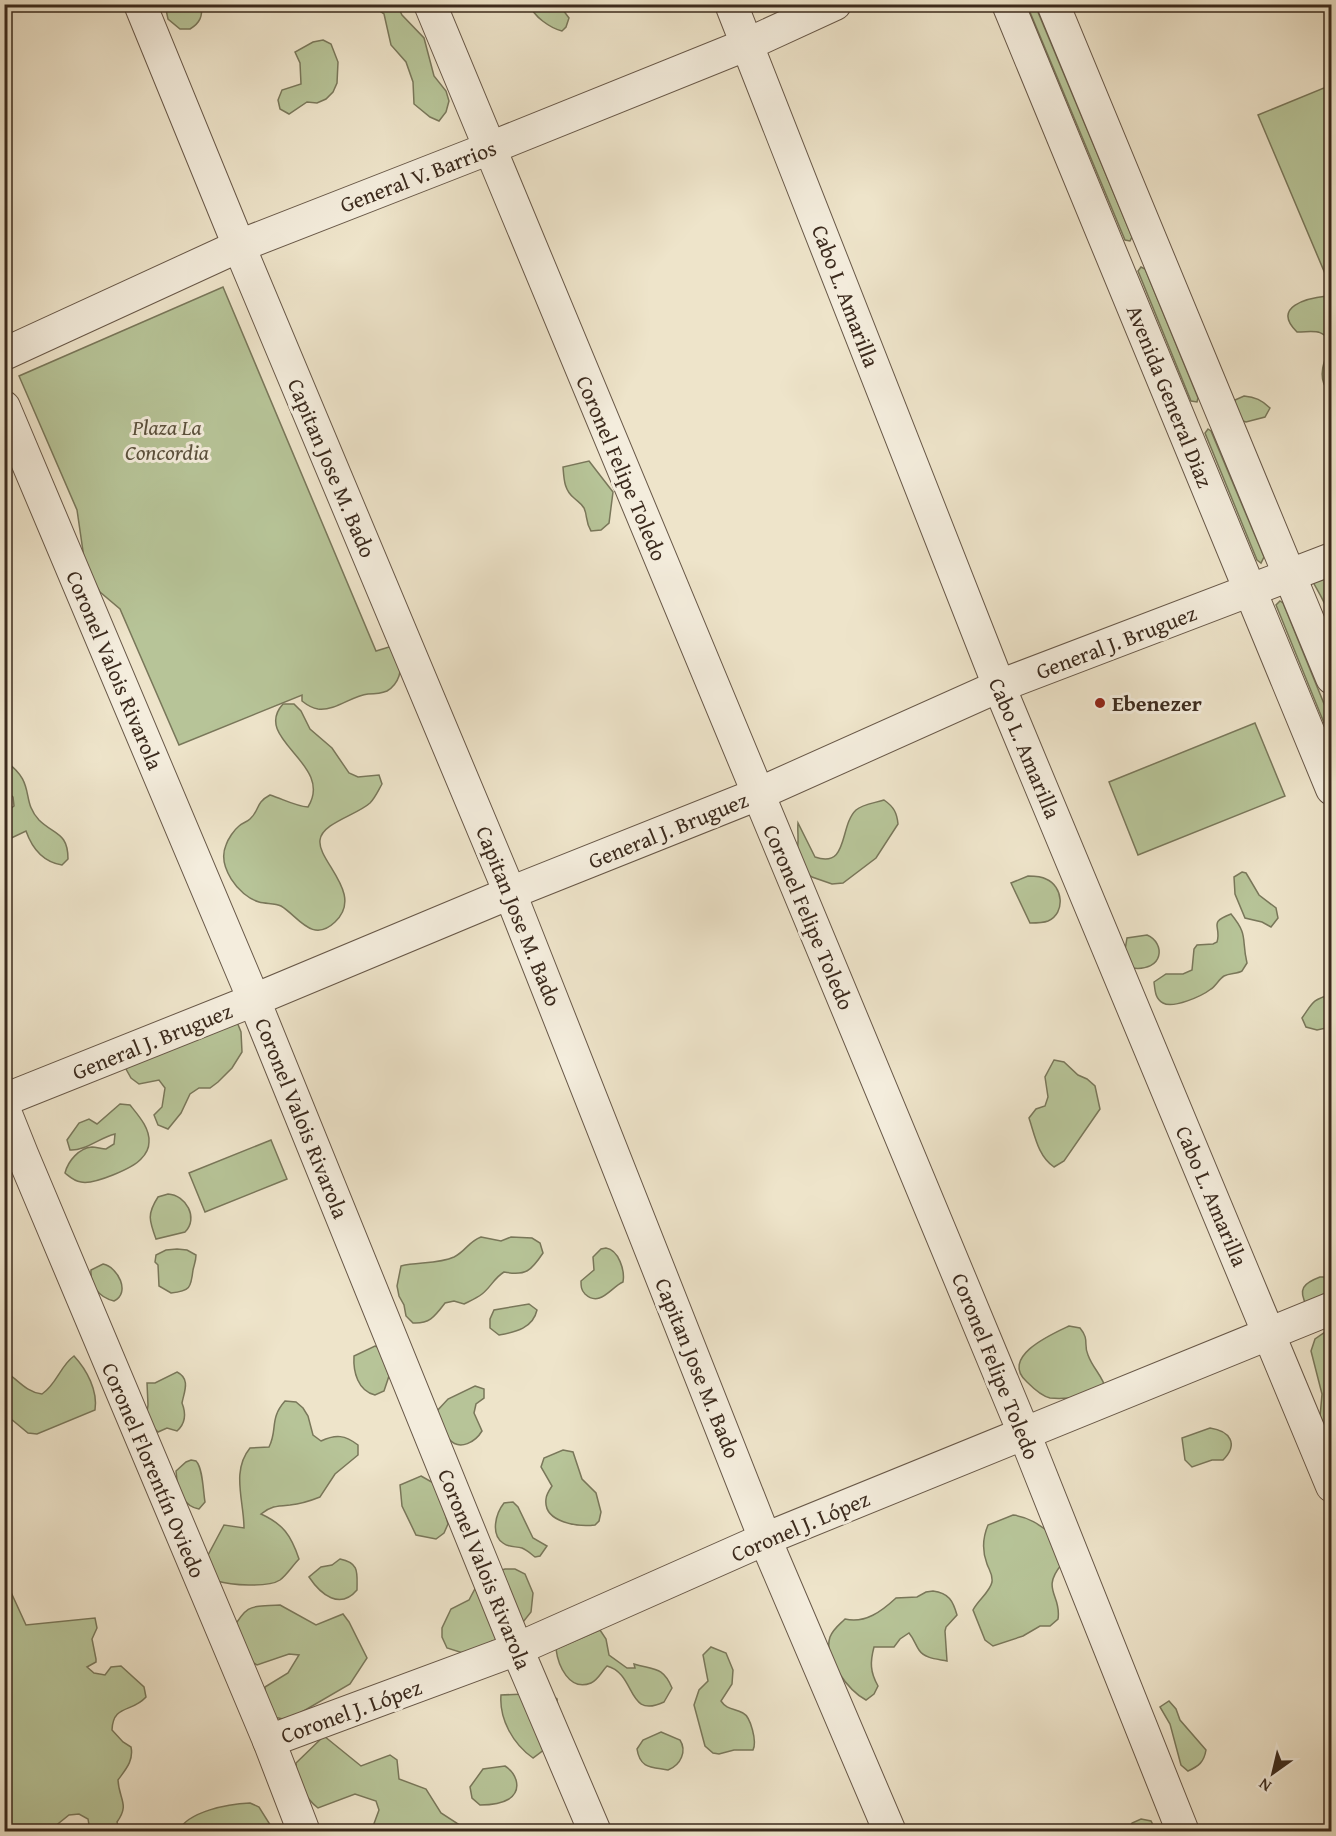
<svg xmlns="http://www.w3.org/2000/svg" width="1336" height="1836" viewBox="0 0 1336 1836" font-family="'Gentium Book Plus',serif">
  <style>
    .green { fill: #b7c498; stroke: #79775a; stroke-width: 1.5 }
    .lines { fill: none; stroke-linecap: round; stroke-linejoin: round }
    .minor-casing { stroke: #685848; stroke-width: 34 }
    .minor { stroke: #f4eddd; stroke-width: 32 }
    .poi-dot { fill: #8f2418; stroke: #f4eddd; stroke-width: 2 }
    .labels { text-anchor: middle; stroke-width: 6; stroke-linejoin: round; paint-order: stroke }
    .street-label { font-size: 22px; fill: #3b2a1d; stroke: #f4eddd }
    .park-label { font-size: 22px; font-style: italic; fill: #5a503c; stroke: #f4eddd }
    .poi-label { font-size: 22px; font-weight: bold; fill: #3b2a1d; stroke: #f4eddd; text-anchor: start }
  </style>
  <rect width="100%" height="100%" fill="#eee4ca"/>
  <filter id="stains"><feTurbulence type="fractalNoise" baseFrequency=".00333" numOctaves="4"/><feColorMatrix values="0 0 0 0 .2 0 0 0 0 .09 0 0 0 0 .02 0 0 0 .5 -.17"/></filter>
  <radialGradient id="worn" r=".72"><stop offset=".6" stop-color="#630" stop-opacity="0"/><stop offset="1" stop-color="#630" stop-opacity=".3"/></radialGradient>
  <g class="green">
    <path d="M165 5H201C203 16 200 23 190 29H180L168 19Z"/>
    <path d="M371 5H397L402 15 424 38 434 76 446 91 449 101 446 112 439 121 430 117 414 104 413 82 406 62 391 45 384 14Z"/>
    <path d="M530 5H547L553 10H563L569 18 566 27 562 31C550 28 533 16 530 5Z"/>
    <path d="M1027 5H1035L1132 237 1130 241 1125 240Z"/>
    <path d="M323 40 331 44 338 62 337 83 333 92 326 99 317 103 307 102 289 114 280 109 278 100 282 90 301 84 300 63 295 52 313 42Z"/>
    <path d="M1331 85 1332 282 1329 283 1258 115Z"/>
    <path d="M1141 267 1145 269 1198 398 1197 402 1191 401 1138 271Z"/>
    <path d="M223 287 376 651 389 647 394 648C397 657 402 667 399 676 397 682 392 688 387 691 380 694 375 694 368 694 351 696 336 711 318 709 311 708 307 705 302 701V695L179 745 120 609 100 592 85 565 77 510 19 376Z"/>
    <path d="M1327 296 1331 299V343C1322 328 1314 332 1297 332 1271 307 1307 298 1327 296Z"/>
    <path d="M1331 344V390L1326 388C1317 374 1326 357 1331 344Z"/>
    <path d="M1244 396C1255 397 1262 400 1270 408L1265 417 1246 422 1240 420 1236 410 1235 400Z"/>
    <path d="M1208 429 1211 431 1264 557 1261 563 1257 560 1205 433Z"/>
    <path d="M589 461 613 492 609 523 601 530 591 531C585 521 588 517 584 508 581 503 578 502 574 498 564 490 564 479 563 467Z"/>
    <path d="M1331 546V632L1328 629C1332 610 1320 596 1312 580Z"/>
    <path d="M1280 601 1283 603 1331 721V740L1276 605Z"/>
    <path d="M283 704H294L301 711 310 729 332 748 349 773 358 777 379 775 382 784C378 791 375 798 370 803 357 815 322 823 320 840 317 861 365 894 335 922 312 944 298 916 281 906 275 903 266 904 259 902 238 896 217 866 226 845 228 839 234 830 239 826 242 823 247 822 250 819 260 810 255 803 270 795 283 799 295 806 308 807 335 764 251 739 283 704Z"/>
    <path d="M1255 723 1285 796 1138 855 1109 782Z"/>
    <path d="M5 761C37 783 20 800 39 820 54 835 68 832 68 859L62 865C43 862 32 848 26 831L5 841V813L14 806 13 797 5 789Z"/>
    <path d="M884 800C894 807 897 813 898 824L876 858 843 883 832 884 812 877 804 871 796 854C800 843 797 834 798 823L815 857C849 869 839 826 856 810 863 804 875 803 884 800Z"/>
    <path d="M1242 872 1246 873 1249 878 1259 895 1276 908 1278 918 1271 927 1262 922 1245 918 1235 894 1234 877Z"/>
    <path d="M1028 876C1033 876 1041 876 1046 879 1063 886 1066 913 1048 921 1043 923 1036 923 1030 923L1011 883Z"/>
    <path d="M1231 914C1249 936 1241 938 1247 963L1242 971C1237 974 1230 973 1224 976 1219 979 1216 986 1211 989 1202 996 1173 1009 1163 1003 1155 999 1155 990 1154 982L1166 974H1183L1192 970 1194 949 1197 945 1213 944 1217 942C1222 926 1207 923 1231 914Z"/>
    <path d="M1147 935C1166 943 1164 972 1132 968L1125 950 1127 938Z"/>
    <path d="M1331 994V1027L1317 1030 1306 1027 1302 1018C1314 1001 1311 1001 1331 994Z"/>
    <path d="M237 1022 241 1032 242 1052 232 1068 218 1082 210 1088H199L190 1094 181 1113 168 1129 158 1125 154 1115 162 1107 165 1088 159 1080 139 1084 131 1078 121 1060Z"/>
    <path d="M1054 1060 1064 1062 1078 1075 1087 1079 1095 1086 1100 1109 1064 1161 1054 1167C1038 1156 1035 1136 1029 1118L1036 1109 1045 1106 1048 1097 1045 1077Z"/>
    <path d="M120 1104 130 1105C138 1115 150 1128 149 1142 149 1148 145 1155 141 1159 133 1168 94 1185 81 1182 74 1181 70 1177 65 1173 68 1161 79 1148 92 1147 96 1147 102 1149 106 1149L114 1144 115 1134C99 1138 85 1151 70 1150L67 1140 79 1123 89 1119 97 1124Z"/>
    <path d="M271 1140 287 1179 205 1212 189 1173Z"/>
    <path d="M168 1194C186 1195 199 1218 185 1232L156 1239C149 1220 147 1214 158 1197Z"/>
    <path d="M481 1237 501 1241 511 1237 532 1238 540 1243 543 1253C531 1271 526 1276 504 1272 494 1278 491 1287 482 1294 477 1298 470 1301 464 1304L454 1301 445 1303C435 1316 430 1324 413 1323L406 1316 404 1305 399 1296 397 1286 401 1266C418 1262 439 1264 454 1257 466 1251 468 1242 481 1237Z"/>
    <path d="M606 1248C619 1250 625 1271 623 1282 611 1287 600 1308 585 1294 581 1290 581 1286 581 1281L594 1270 593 1257 601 1249Z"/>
    <path d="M177 1249 187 1250 196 1255C196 1261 194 1265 193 1270 191 1288 190 1291 171 1293L159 1286 158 1265 155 1262 156 1255 166 1250Z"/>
    <path d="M103 1264C118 1267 131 1293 114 1301 98 1297 90 1285 91 1270Z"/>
    <path d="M1320 1277H1331V1300L1307 1306C1297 1289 1304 1283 1320 1277Z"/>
    <path d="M529 1304 537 1310C533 1328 516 1332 499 1335L490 1328V1319L494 1310Z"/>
    <path d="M1069 1326 1080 1328C1090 1340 1083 1344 1088 1355 1093 1369 1103 1376 1106 1390 1087 1396 1069 1400 1050 1398 1041 1396 1033 1388 1027 1382 999 1357 1052 1334 1069 1326Z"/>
    <path d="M1331 1328V1465L1318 1440 1322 1394 1311 1351 1315 1339Z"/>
    <path d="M375 1346 380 1348 389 1376 384 1391 375 1395C358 1391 353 1372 354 1356Z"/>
    <path d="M74 1356C87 1370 98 1391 95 1410L37 1434 28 1433 5 1414V1371C18 1380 26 1392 42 1394 57 1384 60 1366 74 1356Z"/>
    <path d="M177 1372C191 1379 184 1392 182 1403 186 1413 186 1423 177 1431L167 1428 158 1432 146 1420 148 1405 147 1383H155Z"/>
    <path d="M475 1386 484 1389V1398L476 1404 474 1413 482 1431C476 1441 460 1452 449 1439 443 1433 440 1419 437 1411L448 1399Z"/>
    <path d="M285 1401 296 1402 303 1408 308 1416 313 1435 321 1441C336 1434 345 1435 358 1445V1455L335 1474 320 1497C310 1501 300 1504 290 1505 277 1506 271 1506 261 1514 283 1524 291 1535 299 1559 293 1565 287 1575 280 1580 268 1588 230 1585 217 1581L207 1557 224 1525 244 1528C244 1501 231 1471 250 1448L269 1447C278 1429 269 1419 285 1401Z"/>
    <path d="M1210 1428C1230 1431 1239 1444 1223 1460H1212L1192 1467 1185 1460 1182 1438Z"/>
    <path d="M563 1450 573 1452 582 1479 596 1493 601 1512 599 1521 595 1525C579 1527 543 1523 546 1499 546 1495 550 1489 552 1486L541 1467 544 1458Z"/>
    <path d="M191 1460 196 1461C203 1468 203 1491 205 1502L199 1509C181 1506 177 1487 176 1471L186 1462Z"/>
    <path d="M421 1476 437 1485 448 1524 444 1533 436 1539 416 1535 402 1506 400 1485Z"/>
    <path d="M513 1502 518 1507 533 1538 547 1546 540 1556 535 1557C531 1554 527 1550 522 1548 516 1546 509 1548 503 1543 490 1534 496 1513 504 1503Z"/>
    <path d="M1013 1515C1030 1517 1042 1527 1056 1537L1062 1564C1040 1590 1062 1595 1058 1619L1050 1626H1040L1023 1636 993 1646 985 1640 973 1610C978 1600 990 1592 992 1582 993 1574 989 1570 987 1564 982 1551 983 1537 988 1525Z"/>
    <path d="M340 1559C360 1563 357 1573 357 1590 340 1610 321 1595 309 1577L321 1567 332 1565Z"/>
    <path d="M505 1569H515L525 1574 533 1593 531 1612 512 1636 503 1642 492 1641 476 1652 466 1654 447 1648 442 1637V1628L451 1609 469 1600 478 1583 495 1572Z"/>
    <path d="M4 1577 26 1625 95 1618 97 1628 92 1639 96 1659V1662L87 1667 94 1673 105 1675 111 1667 121 1666 144 1687 146 1697C132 1713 113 1704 112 1730L123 1742 131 1747C134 1761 125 1770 118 1780 119 1800 130 1804 117 1822L120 1831H90L88 1819 79 1814 69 1815 49 1831H5Z"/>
    <path d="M933 1591C949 1593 953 1601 957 1615L946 1627 945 1631 947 1661C938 1659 925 1659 919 1650 915 1644 914 1639 909 1633L900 1639 894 1647H874C870 1662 870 1672 878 1686L874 1694 866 1700C849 1691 823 1658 830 1637 833 1629 839 1625 845 1619 865 1624 882 1611 896 1598L917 1597 926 1592Z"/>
    <path d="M280 1605 316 1625 343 1614 349 1622 367 1658 350 1684 295 1716 283 1719 274 1717 267 1709 265 1687 288 1673 299 1655 289 1654 257 1665 247 1659 232 1630C248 1603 250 1607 280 1605Z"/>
    <path d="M600 1630 606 1639 609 1655 627 1668H635L634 1664C654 1670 663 1666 672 1688L664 1702C626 1720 637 1674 607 1666 602 1671 598 1680 591 1683 569 1692 558 1665 556 1649Z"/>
    <path d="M711 1647 726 1653 733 1670 732 1684 721 1701C727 1710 734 1708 743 1713 751 1717 757 1742 753 1750H734L719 1754 713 1753 705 1746 694 1705 699 1690 708 1681 703 1655Z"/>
    <path d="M549 1693 557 1699 558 1709 549 1746 533 1758C513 1744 499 1719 501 1695Z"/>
    <path d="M1169 1701 1176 1709 1180 1720 1206 1750C1204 1762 1199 1766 1188 1771L1181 1765 1170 1724 1160 1707Z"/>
    <path d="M661 1732 680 1740C687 1751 681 1765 668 1770 652 1767 640 1769 637 1749L643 1740Z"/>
    <path d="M324 1736 361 1766 390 1755 397 1760 399 1779 426 1789 441 1813 469 1831 414 1832 403 1828 399 1831H364L372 1829 379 1810 376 1801 355 1794 318 1808C305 1798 296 1780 296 1763Z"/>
    <path d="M505 1766C516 1773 523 1789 509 1799 501 1804 489 1805 480 1805L472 1798 470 1787 483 1769Z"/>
    <path d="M250 1803 259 1807 274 1831H178C189 1811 228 1804 250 1803Z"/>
    <path d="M1141 1819 1151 1821 1156 1831H1128L1132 1823Z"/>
  </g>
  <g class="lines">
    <g class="minor-casing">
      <g id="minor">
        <path d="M140 4 239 246 510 893 765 1539 890 1832"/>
        <path d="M430 4 1024 1433 1183 1832"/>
        <path d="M731 4 999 686 1332 1486"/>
        <path d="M1008 4 1332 789"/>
        <path d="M1053 4 1332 678"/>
        <path d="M4 354 239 246 490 148 748 44 835 4"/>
        <path d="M4 407 254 1000 517 1649 595 1832"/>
        <path d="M4 1100 254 1000 510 893 758 794 999 686 1332 559"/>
        <path d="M4 1109 22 1154 269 1741 304 1832"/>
        <path d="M269 1741 517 1649 765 1539 1332 1308"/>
      </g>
    </g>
    <use href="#minor" class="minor"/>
  </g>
  <circle class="poi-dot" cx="1100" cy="703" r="6"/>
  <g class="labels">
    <g class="street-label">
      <text transform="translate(418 176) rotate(-21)" y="8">General V. Barrios</text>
      <text transform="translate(846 296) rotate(69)" y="8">Cabo L. Amarilla</text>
      <text transform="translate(1170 396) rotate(68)" y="8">Avenida General Diaz</text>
      <text transform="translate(332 468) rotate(67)" y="8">Capitan Jose M. Bado</text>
      <text transform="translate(622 468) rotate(67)" y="8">Coronel Felipe Toledo</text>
      <text transform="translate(1116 642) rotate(-21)" y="8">General J. Bruguez</text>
      <text transform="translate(115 670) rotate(67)" y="8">Coronel Valois Rivarola</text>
      <text transform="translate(1025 748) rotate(67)" y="8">Cabo L. Amarilla</text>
      <text transform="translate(668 830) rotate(-22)" y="8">General J. Bruguez</text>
      <text transform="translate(519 916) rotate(68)" y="8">Capitan Jose M. Bado</text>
      <text transform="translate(809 917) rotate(67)" y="8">Coronel Felipe Toledo</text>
      <text transform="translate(152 1041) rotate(-22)" y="8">General J. Bruguez</text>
      <text transform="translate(302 1118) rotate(68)" y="8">Coronel Valois Rivarola</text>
      <text transform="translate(1212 1196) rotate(67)" y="8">Cabo L. Amarilla</text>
      <text transform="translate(996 1366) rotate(68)" y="8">Coronel Felipe Toledo</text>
      <text transform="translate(698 1368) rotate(68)" y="8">Capitan Jose M. Bado</text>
      <text transform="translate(154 1470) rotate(67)" y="8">Coronel Florentín Oviedo</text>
      <text transform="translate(800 1526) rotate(-23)" y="8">Coronel J. López</text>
      <text transform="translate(485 1569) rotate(68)" y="8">Coronel Valois Rivarola</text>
      <text transform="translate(351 1711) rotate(-20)" y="8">Coronel J. López</text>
    </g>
    <g class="park-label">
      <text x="167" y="435">Plaza La<tspan x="167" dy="25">Concordia</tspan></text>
    </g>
    <g class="poi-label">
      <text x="1112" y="711">Ebenezer</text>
    </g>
  </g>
  <rect width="1336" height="1836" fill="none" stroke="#eee4ca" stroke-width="24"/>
  <rect x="6" y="6" width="1324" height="1824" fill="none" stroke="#3b2a1d" stroke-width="3"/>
  <rect x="12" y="12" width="1312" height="1812" fill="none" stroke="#3b2a1d" stroke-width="1.5"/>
  <g transform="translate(1273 1773) rotate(214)" stroke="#f4eddd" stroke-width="4.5" paint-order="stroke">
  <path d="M0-4.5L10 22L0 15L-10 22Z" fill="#3b2a1d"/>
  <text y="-9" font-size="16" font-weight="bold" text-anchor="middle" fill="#3b2a1d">N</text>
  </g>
  <rect width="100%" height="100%" filter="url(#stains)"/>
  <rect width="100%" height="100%" fill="url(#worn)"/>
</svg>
